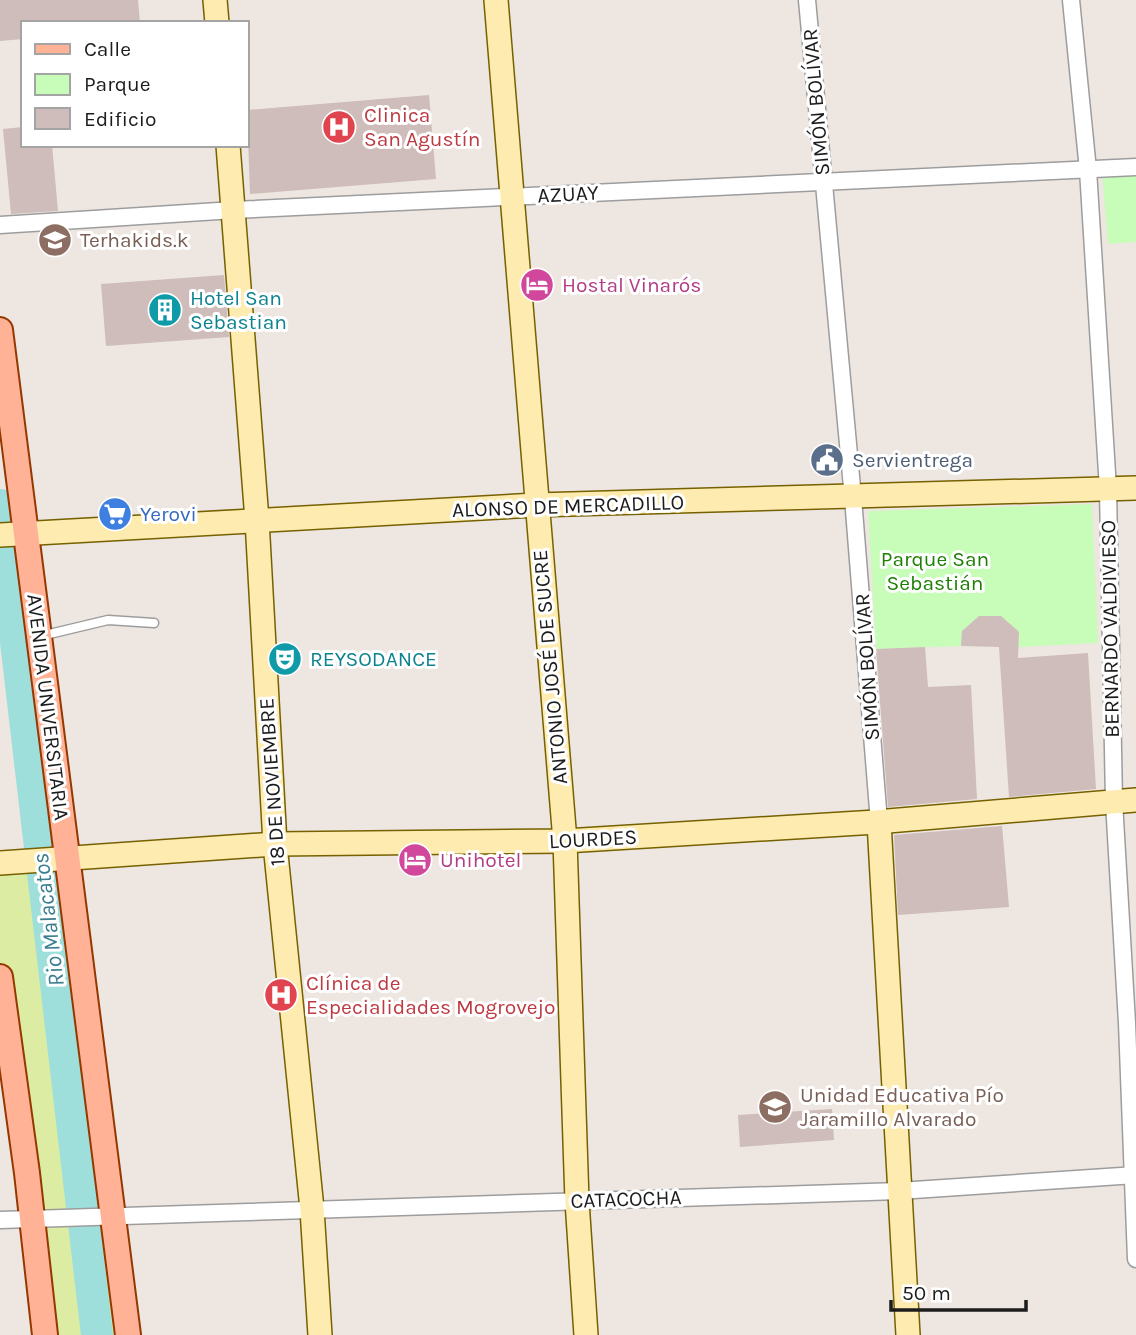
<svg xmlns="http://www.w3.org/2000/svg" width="1136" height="1335" viewBox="0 0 1136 1335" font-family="Karla,sans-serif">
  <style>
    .grass { fill: #dceca3 }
    .park { fill: #c7fcb9 }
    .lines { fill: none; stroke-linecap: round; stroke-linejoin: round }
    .river { stroke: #9edfdb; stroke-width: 32 }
    .building { fill: #cebdba }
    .lane-casing { stroke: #9d9d9d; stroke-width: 11 }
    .street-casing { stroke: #9d9d9d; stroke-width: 19 }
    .secondary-casing { stroke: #766100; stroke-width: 26 }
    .primary-casing { stroke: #943800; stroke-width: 28 }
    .lane { stroke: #fff; stroke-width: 8 }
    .street { stroke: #fff; stroke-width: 16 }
    .secondary { stroke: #fdebb0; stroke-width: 23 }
    .primary { stroke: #ffb295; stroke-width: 24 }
    .labels { text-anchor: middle; stroke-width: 6; stroke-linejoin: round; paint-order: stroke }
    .street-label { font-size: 21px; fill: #1c1c1c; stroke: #fff }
    .health-label { font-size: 21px; fill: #be3a42; stroke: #fff; text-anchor: start }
    .education-label { font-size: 21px; fill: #785e54; stroke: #fff; text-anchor: start }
    .hotel-label { font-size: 21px; fill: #b23c85; stroke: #fff; text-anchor: start }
    .culture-label { font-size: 21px; fill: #0d838f; stroke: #fff; text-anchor: start }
    .service-label { font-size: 21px; fill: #4e5e75; stroke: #fff; text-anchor: start }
    .shop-label { font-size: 21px; fill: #366cbe; stroke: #fff; text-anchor: start }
    .park-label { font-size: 21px; fill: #1e7f05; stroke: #fff }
    .water-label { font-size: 23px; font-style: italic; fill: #3a7e90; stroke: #fff }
  </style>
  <rect width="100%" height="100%" fill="#eee6e1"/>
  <path class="grass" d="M69 860 127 1335H45L0 977V863Z"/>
  <g class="park">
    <path d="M1136 171V242L1108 244 1102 172Z"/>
    <path d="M1092 504 1098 643 1018 647 1019 632 1001 616H979L962 631 961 646 876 649 868 511Z"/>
  </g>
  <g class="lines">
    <path class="river" d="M0 505 97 1335"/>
  </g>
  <g class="building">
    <path d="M0 0H138L140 23H23V39L0 41Z"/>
    <path d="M429 95 436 179 250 194 247 110Z"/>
    <path d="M23 127V145H52L58 211 11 214 3 129Z"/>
    <path d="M224 275 229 337 106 346 101 284Z"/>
    <path d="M979 616H1001L1019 632 1018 658 1088 653 1096 789 1009 797 999 647 961 646 962 631Z"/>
    <path d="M925 647 928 687 971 685 977 799 888 807 876 649Z"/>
    <path d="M1002 826 1009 907 898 915 894 835Z"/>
    <path d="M832 1109 834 1140 740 1147 738 1115Z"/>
  </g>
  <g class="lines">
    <g class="lane-casing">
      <path id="lane" d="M41 636 108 620 154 623"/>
    </g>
    <g class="street-casing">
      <g id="street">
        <path d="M807 0 853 498 879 822"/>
        <path d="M1071 0 1088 170 1108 489 1114 802 1127 1023 1136 1259"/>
        <path d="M0 225 234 210 1136 167"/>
        <path d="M0 1220 899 1191 1136 1175"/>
      </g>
    </g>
    <g class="secondary-casing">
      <g id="secondary">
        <path d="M215 0 217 23"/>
        <path d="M496 0 565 841 577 1201 586 1335"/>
        <path d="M228 145 257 520 275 844 312 1209 320 1335"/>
        <path d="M0 535 536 505 1136 488"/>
        <path d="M879 822 908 1335"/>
        <path d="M0 863 275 844 565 841 876 822 1136 800"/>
      </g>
    </g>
    <g class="primary-casing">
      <g id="primary">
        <path d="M0 330 128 1335"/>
        <path d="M0 977 27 1173 45 1335"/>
      </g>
    </g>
    <use href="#lane" class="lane"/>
    <use href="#street" class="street"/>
    <use href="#secondary" class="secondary"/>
    <use href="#primary" class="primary"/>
  </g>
  <defs>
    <g id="hospital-disc" transform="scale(1.75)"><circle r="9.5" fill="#e0444e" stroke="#fff"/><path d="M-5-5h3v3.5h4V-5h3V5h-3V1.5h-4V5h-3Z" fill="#fff"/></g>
    <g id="school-disc" transform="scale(1.75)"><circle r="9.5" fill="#8d6e63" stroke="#fff"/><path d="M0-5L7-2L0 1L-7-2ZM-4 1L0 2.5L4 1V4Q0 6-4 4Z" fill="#fff"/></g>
    <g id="hotel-disc" transform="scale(1.75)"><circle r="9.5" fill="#d1479c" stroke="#fff"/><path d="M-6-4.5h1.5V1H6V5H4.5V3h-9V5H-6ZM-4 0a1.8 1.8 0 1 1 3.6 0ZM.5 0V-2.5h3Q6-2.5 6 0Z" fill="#fff"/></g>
    <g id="building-disc" transform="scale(1.75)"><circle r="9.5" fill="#0f9aa8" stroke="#fff"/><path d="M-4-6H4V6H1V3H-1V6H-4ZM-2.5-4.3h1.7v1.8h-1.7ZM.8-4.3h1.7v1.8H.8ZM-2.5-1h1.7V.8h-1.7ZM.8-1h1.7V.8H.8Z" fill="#fff"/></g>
    <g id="civic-disc" transform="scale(1.75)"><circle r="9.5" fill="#5c6f8a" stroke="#fff"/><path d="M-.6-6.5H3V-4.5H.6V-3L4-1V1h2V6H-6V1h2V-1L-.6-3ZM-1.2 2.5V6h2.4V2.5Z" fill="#fff"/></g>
    <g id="supermarket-disc" transform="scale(1.75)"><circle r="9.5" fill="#3f7fe0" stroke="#fff"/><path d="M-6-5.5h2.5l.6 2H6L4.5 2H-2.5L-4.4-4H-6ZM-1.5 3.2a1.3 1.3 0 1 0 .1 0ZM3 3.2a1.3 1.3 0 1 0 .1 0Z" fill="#fff"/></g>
    <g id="theatre-disc" transform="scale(1.75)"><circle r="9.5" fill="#0f9aa8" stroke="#fff"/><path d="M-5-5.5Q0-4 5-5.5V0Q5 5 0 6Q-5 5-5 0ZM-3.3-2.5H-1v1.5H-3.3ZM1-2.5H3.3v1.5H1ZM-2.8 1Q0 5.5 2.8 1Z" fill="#fff"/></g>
  </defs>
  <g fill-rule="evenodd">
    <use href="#hospital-disc" x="339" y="127"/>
    <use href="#school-disc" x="55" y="240"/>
    <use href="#hotel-disc" x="537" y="285"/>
    <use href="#building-disc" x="165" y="310"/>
    <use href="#civic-disc" x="827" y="460"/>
    <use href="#supermarket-disc" x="115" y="514"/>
    <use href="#theatre-disc" x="285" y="659"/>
    <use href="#hotel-disc" x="415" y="860"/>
    <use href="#hospital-disc" x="281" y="995"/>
    <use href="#school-disc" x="775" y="1107"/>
  </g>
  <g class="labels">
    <g class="street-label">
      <text transform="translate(816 102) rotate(-95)" y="7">SIMÓN BOLÍVAR</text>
      <text transform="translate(568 194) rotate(-3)" y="7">AZUAY</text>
      <text transform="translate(568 506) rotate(-2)" y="7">ALONSO DE MERCADILLO</text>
      <text transform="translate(1110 629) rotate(-91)" y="7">BERNARDO VALDIVIESO</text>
      <text transform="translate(550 667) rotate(-95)" y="7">ANTONIO JOSÉ DE SUCRE</text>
      <text transform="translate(867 667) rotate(-94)" y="7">SIMÓN BOLÍVAR</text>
      <text transform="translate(48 707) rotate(83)" y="7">AVENIDA UNIVERSITARIA</text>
      <text transform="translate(272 782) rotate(-94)" y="7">18 DE NOVIEMBRE</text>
      <text transform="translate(593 839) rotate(-3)" y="7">LOURDES</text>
      <text transform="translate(626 1199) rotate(-2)" y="7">CATACOCHA</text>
    </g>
    <g class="health-label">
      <text x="364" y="122">Clinica<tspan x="364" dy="24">San Agustín</tspan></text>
      <text x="306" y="990">Clínica de<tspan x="306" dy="24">Especialidades Mogrovejo</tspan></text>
    </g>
    <g class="education-label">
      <text x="80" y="247">Terhakids.k</text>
      <text x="800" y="1102">Unidad Educativa Pío<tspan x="800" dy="24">Jaramillo Alvarado</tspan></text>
    </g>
    <g class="hotel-label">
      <text x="562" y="292">Hostal Vinarós</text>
      <text x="440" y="867">Unihotel</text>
    </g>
    <g class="culture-label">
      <text x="190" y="305">Hotel San<tspan x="190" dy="24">Sebastian</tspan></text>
      <text x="310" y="666">REYSODANCE</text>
    </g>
    <g class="service-label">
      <text x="852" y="467">Servientrega</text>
    </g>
    <g class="shop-label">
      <text x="140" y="521">Yerovi</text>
    </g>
    <g class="park-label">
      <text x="935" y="566">Parque San<tspan x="935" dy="24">Sebastián</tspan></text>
    </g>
    <g class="water-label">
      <text transform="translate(48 920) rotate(-97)" y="8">Rio Malacatos</text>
    </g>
  </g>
  <rect x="21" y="21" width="228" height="126" fill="#ffffff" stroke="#a4a4a4" stroke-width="2"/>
  <rect x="35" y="44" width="35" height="10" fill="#ffb295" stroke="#a4a4a4" stroke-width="2"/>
  <text x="84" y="56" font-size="21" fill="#1c1c1c">Calle</text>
  <rect x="35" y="74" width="35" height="21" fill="#c7fcb9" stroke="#a4a4a4" stroke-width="2"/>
  <text x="84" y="91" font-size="21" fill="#1c1c1c">Parque</text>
  <rect x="35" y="108" width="35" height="21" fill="#cebdba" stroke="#a4a4a4" stroke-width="2"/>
  <text x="84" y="126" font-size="21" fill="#1c1c1c">Edificio</text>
  <path d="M891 1300v10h135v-10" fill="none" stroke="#1c1c1c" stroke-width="3.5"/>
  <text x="902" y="1300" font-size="21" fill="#1c1c1c" stroke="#ffffff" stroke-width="5" paint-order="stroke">50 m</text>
</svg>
